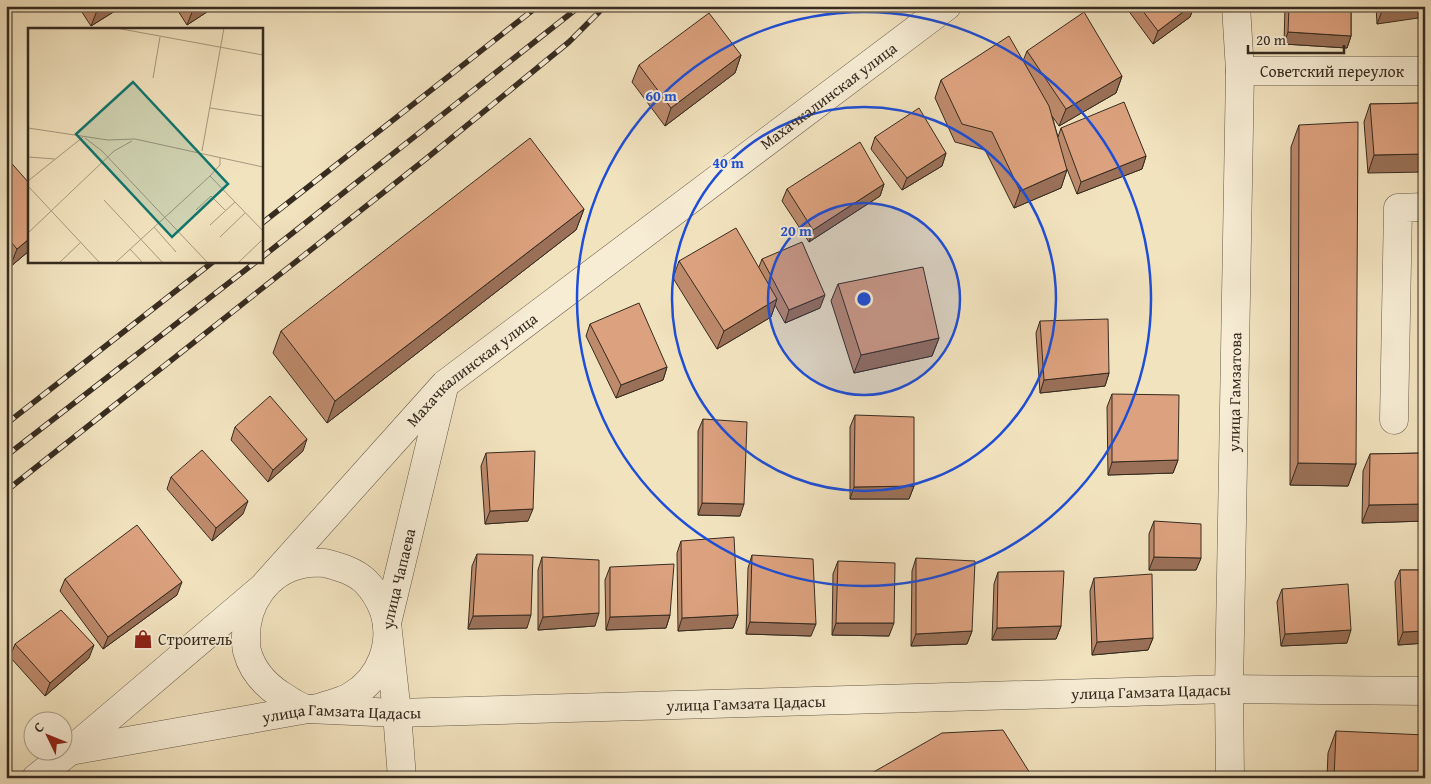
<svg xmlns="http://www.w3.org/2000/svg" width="1431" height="784" viewBox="0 0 1431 784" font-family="'Gentium Book Plus',serif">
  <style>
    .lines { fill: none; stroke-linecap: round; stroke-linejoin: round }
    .street-casing { stroke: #655948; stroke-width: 29 }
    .street { stroke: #f7edd5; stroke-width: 28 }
    .rail-casing { stroke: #362b20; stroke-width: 5.5 }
    .rail { stroke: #f7edd5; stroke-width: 4; stroke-dasharray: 11; stroke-linecap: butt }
    .wall { fill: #bd8a6c; stroke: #362b20 }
    .shaded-wall { fill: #9a7158; stroke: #362b20 }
    .building { fill: #dca17e; stroke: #362b20 }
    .ring { fill: none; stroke: #1d4ed8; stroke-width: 2.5 }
    .labels { text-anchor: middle; stroke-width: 4; stroke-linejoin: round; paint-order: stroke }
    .street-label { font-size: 16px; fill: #362b20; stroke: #f7edd5 }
    .poi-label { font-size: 16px; fill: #362b20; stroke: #f7edd5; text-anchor: start }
    .inset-road { fill: none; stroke: #a7997f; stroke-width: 1 }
    .view { fill: #0f766e; fill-opacity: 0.15; stroke: #0f766e; stroke-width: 2.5 }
    .inset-edge { fill: none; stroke: #362b20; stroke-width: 2.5 }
    .centre { fill: #1d4ed8; stroke: #f7edd5; stroke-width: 2.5 }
    .ring-label { font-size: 15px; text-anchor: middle; font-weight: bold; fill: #1d4ed8; stroke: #f7edd5; stroke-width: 4; stroke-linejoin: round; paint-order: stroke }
  </style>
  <rect width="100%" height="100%" fill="#f2e3bf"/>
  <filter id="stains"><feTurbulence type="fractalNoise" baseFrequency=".004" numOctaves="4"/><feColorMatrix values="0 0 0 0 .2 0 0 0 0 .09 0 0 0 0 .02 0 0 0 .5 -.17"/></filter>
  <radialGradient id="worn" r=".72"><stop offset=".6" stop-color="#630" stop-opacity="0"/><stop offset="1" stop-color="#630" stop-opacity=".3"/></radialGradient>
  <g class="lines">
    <g class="street-casing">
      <g id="street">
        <path id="s1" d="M1240 71H1425"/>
        <path d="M1394 420 1398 208 1425 207"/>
        <path d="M325 563C340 567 355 571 366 582 374 590 380 601 384 611 394 643 381 679 351 696 347 699 342 700 337 702 331 704 314 710 308 709 301 708 287 699 281 695 264 684 252 670 247 651 246 647 246 643 246 639 245 604 267 571 303 564 310 562 318 563 325 563Z"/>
        <path id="s2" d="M70 751 308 709 397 713 1229 689 1425 691"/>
        <path id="s3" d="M36 778 70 751 263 587 445 384 947 6"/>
        <path id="s4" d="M402 778 397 713 387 623 444 387"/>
        <path id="s5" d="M1230 778 1229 689 1240 71 1236 6"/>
      </g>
    </g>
    <use href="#street" class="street"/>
    <g class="rail-casing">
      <g id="rail">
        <path d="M261 224 538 6"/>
        <path d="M261 258 580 6"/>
        <path d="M6 424 214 261"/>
        <path d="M6 456 257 261"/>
        <path d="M6 491 427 158 569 42 605 6"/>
      </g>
    </g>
    <use href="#rail" class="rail"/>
  </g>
  <g class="wall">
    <path d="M78 6H123L91 26Z"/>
    <path d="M175 6H216L187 25Z"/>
    <path d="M1125 6H1194L1190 17 1153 44Z"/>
    <path d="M1285 6H1351V36L1347 48 1284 44Z"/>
    <path d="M1376 6H1425L1377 24Z"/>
    <path d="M1027 51 1122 76 1116 93 1059 126 1052 116 1058 137 1061 128 1146 156 1142 169 1077 194 1067 169 1061 188 1014 208 985 150 955 142 935 98 941 80 1023 61Z"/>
    <path d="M741 55 735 73 665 126 632 82 639 65Z"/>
    <path d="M1425 103 1368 173 1364 122 1370 104Z"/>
    <path d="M1299 125 1356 464 1348 486 1290 485 1291 147Z"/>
    <path d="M875 137 946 153 942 166 902 190 871 149Z"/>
    <path d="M6 157 29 251 10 267 6 262Z"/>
    <path d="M884 184 880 196 809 242 782 201 787 189Z"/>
    <path d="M584 209 576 230 327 423 273 353 281 331Z"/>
    <path d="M762 259 820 308 785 323 775 305 771 317 717 349 673 278 679 261 759 267Z"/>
    <path d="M838 284 939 338 932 356 854 373 831 301Z"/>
    <path d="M1040 321 1109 373 1105 386 1040 393 1036 333Z"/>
    <path d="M590 324 667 367 663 380 616 398 586 336Z"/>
    <path d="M1112 394 1178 460 1173 473 1108 475 1107 407Z"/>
    <path d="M855 415 914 486 909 499H850V427Z"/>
    <path d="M703 419 740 516 698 515V431Z"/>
    <path d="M235 427 303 451 268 482 231 440Z"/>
    <path d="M486 453 528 521 485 524 481 466Z"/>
    <path d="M1425 453V521L1362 523 1363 471 1370 454Z"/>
    <path d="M171 477 243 514 212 541 167 489Z"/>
    <path d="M1154 521 1201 558 1196 570H1149V534Z"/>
    <path d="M681 541 738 615 733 628 678 631 677 553Z"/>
    <path d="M477 554 527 628 468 629 472 566Z"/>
    <path d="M752 555 811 636 746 634 748 568Z"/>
    <path d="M542 557 595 626 538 630V570Z"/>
    <path d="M916 558 972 631 967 644 911 646 912 571Z"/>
    <path d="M838 561 889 636 832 635 833 574Z"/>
    <path d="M610 567 670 615 666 628 606 630 605 580Z"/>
    <path d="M1400 570H1425V643L1398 645 1395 582Z"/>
    <path d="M998 572 1061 626 1056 639 992 640 994 584Z"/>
    <path d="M1094 578 1153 638 1148 650 1092 655 1090 591Z"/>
    <path d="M65 579 177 595 103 649 60 591Z"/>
    <path d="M1282 589 1347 643 1281 646 1277 602Z"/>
    <path d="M15 644 89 658 45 696 10 657Z"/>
    <path d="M1336 731 1425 778H1327L1328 753Z"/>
  </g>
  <g class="shaded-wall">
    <path d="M101 6H123L91 26 98 8Z"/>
    <path d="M195 6H216L187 25 194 7Z"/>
    <path d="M1191 6H1194L1190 17 1153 44 1158 31Z"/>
    <path d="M1417 6H1425V17L1377 24 1382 11Z"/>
    <path d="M1288 32 1351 36 1347 48 1284 44Z"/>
    <path d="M741 55 735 73 665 126 671 108Z"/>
    <path d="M1122 76 1116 93 1059 126 1066 109Z"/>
    <path d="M946 153 942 166 902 190 907 178Z"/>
    <path d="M1425 154V172L1368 173 1374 155Z"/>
    <path d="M1146 156 1142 169 1077 194 1081 182Z"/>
    <path d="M1067 170 1061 188 1014 208 1020 191Z"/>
    <path d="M884 184 880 196 809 242 813 230Z"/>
    <path d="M584 209 576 230 327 423 335 401Z"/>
    <path d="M29 239V251L10 267 17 249Z"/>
    <path d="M825 295 820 308 785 323 789 310Z"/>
    <path d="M777 299 771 317 717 349 724 331Z"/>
    <path d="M939 338 932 356 854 373 861 355Z"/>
    <path d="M667 367 663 380 616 398 621 385Z"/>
    <path d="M1109 373 1105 386 1040 393 1044 380Z"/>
    <path d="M307 439 303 451 268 482 273 470Z"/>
    <path d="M1178 460 1173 473 1108 475 1112 462Z"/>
    <path d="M1298 463 1356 464 1348 486 1290 485Z"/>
    <path d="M914 486 909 499H850L854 487Z"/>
    <path d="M248 501 243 514 212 541 216 528Z"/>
    <path d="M702 503 744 504 740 516 698 515Z"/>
    <path d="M1425 504V521L1362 523 1369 505Z"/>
    <path d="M533 509 528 521 485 524 490 511Z"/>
    <path d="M1154 557 1201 558 1196 570H1149Z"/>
    <path d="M182 582 177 595 103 649 108 637Z"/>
    <path d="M599 613 595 626 538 630 543 617Z"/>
    <path d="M531 615 527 628 468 629 473 616Z"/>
    <path d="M670 615 666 628 606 630 610 617Z"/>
    <path d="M738 615 733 628 678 631 682 618Z"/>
    <path d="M750 622 816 624 811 636 746 634Z"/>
    <path d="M836 623H894L889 636 832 635Z"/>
    <path d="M1061 626 1056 639 992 640 997 628Z"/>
    <path d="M1351 630 1347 643 1281 646 1285 634Z"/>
    <path d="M972 631 967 644 911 646 916 634Z"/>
    <path d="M1425 631V643L1398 645 1403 632Z"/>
    <path d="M1153 638 1148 650 1092 655 1097 642Z"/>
    <path d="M94 645 89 658 45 696 50 683Z"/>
    <path d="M9 652 6 661V654Z"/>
  </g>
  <g class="building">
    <path d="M1139 6H1191L1158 31Z"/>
    <path d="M1289 6H1351V36L1288 32Z"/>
    <path d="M1382 6H1417L1382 11Z"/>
    <path d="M1084 12 1122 76 1066 109 1027 51Z"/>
    <path d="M709 13 741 55 671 108 639 65Z"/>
    <path d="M1009 36 1049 106 1067 170 1020 191 992 132 962 124 941 80Z"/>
    <path d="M1124 102 1146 156 1081 182 1061 128Z"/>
    <path d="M1425 103V154L1374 155 1370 104Z"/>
    <path d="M919 108 946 153 907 178 875 137Z"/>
    <path d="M1358 122 1356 464 1298 463 1299 125Z"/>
    <path d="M530 138 584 209 335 401 281 331Z"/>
    <path d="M860 142 884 184 813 230 787 189Z"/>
    <path d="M6 157 29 183V239L17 249 6 236Z"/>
    <path d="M736 228 777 299 724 331 679 261Z"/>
    <path d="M802 242 825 295 789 310 762 259Z"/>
    <path d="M923 267 939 338 861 355 838 284Z"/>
    <path d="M639 303 667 367 621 385 590 324Z"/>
    <path d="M1108 319 1109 373 1044 380 1040 321Z"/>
    <path d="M1112 394 1179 395 1178 460 1112 462Z"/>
    <path d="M270 396 307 439 273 470 235 427Z"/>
    <path d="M855 415 914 417V486L854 487Z"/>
    <path d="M703 419 747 422 744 504 702 503Z"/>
    <path d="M202 450 248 501 216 528 171 477Z"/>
    <path d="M535 451 533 509 490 511 486 453Z"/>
    <path d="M1425 453V504L1369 505 1370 454Z"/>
    <path d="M1154 521 1201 524V558L1154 557Z"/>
    <path d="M137 525 182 582 108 637 65 579Z"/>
    <path d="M734 537 738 615 682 618 681 541Z"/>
    <path d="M477 554 533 555 531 615 473 616Z"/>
    <path d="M752 555 813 559 816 624 750 622Z"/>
    <path d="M542 557 599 560V613L543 617Z"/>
    <path d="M916 558 975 561 972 631 916 634Z"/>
    <path d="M838 561 895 563 894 623H836Z"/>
    <path d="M674 564 670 615 610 617V567Z"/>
    <path d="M1400 570H1425V631L1403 632Z"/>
    <path d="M1064 571 1061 626 997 628 998 572Z"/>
    <path d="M1152 574 1153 638 1097 642 1094 578Z"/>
    <path d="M1348 584 1351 630 1285 634 1282 589Z"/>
    <path d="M61 610 94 645 50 683 15 644Z"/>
    <path d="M6 648 9 652 6 654Z"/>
    <path d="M1003 730 1033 778H863L942 733Z"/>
    <path d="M1336 731 1425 735V778H1334Z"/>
  </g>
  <circle cx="864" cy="299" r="96" fill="#1d4ed8" fill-opacity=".12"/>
  <g class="ring">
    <circle cx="864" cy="299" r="96"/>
    <circle cx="864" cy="299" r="192"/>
    <circle cx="864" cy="299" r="287"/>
  </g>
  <defs>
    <g id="shop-bare" transform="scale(1.5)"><path d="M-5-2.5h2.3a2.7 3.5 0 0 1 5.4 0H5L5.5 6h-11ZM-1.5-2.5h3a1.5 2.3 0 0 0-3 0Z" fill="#8f2418" stroke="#f7edd5" stroke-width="2.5" paint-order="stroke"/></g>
  </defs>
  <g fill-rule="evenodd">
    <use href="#shop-bare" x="143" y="639"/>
  </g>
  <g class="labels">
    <g class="street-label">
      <text dy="6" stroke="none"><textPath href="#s1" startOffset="92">Советский переулок</textPath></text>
      <text dy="6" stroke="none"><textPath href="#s3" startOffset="1049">Махачкалинская улица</textPath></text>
      <text dy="6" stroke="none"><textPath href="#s3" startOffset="599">Махачкалинская улица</textPath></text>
      <text dy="6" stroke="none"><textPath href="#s5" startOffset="386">улица Гамзатова</textPath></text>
      <text dy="6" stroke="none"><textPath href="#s4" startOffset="201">улица Чапаева</textPath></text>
      <text dy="6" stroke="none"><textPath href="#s2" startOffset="1085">улица Гамзата Цадасы</textPath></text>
      <text dy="6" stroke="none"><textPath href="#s2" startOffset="680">улица Гамзата Цадасы</textPath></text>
      <text dy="6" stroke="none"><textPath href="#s2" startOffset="275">улица Гамзата Цадасы</textPath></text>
    </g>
    <g class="poi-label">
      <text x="158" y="645">Строитель</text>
    </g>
  </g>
  <g transform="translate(28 28)">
    <rect width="235" height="235" fill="#f2e3bf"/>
    <path class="inset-road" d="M88 0 235 27M125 50 132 9M182 80 235 88M0 100 80 112 107 111 235 139M57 110 74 123 180 235M174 123 196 0M0 129 27 131M182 148 235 203M0 153 55 109M0 158 72 235M76 172 135 235M168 182 183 168 197 182M182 197 207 174M126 199 148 224M0 205 86 123 104 113M192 209 217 185M102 221 115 235M31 235 53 214M87 235 182 148 192 137V130M210 235 235 211"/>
    <path class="view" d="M105 54 200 156 144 209 48 106Z"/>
    <rect width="235" height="235" class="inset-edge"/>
  </g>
  <circle cx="864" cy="299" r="8" class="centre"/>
  <g class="ring-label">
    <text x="661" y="101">60 m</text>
    <text x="728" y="168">40 m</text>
    <text x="796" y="236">20 m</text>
  </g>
  <rect width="1431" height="784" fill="none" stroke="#f2e3bf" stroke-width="25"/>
  <rect x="8" y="8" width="1416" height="769" fill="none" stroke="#362b20" stroke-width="2.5"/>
  <rect x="12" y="12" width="1406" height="759" fill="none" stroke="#362b20"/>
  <g transform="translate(48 736) rotate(313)"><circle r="24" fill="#f7edd5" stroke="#aa9f8d"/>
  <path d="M0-4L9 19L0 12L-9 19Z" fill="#8f2418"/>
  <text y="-8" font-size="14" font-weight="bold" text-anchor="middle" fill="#362b20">С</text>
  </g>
  <path d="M1248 45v8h96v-8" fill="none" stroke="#362b20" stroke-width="2.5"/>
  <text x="1256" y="45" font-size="15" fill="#362b20" stroke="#f7edd5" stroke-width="4" paint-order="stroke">20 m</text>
  <rect width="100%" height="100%" filter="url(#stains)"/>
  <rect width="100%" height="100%" fill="url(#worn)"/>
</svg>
